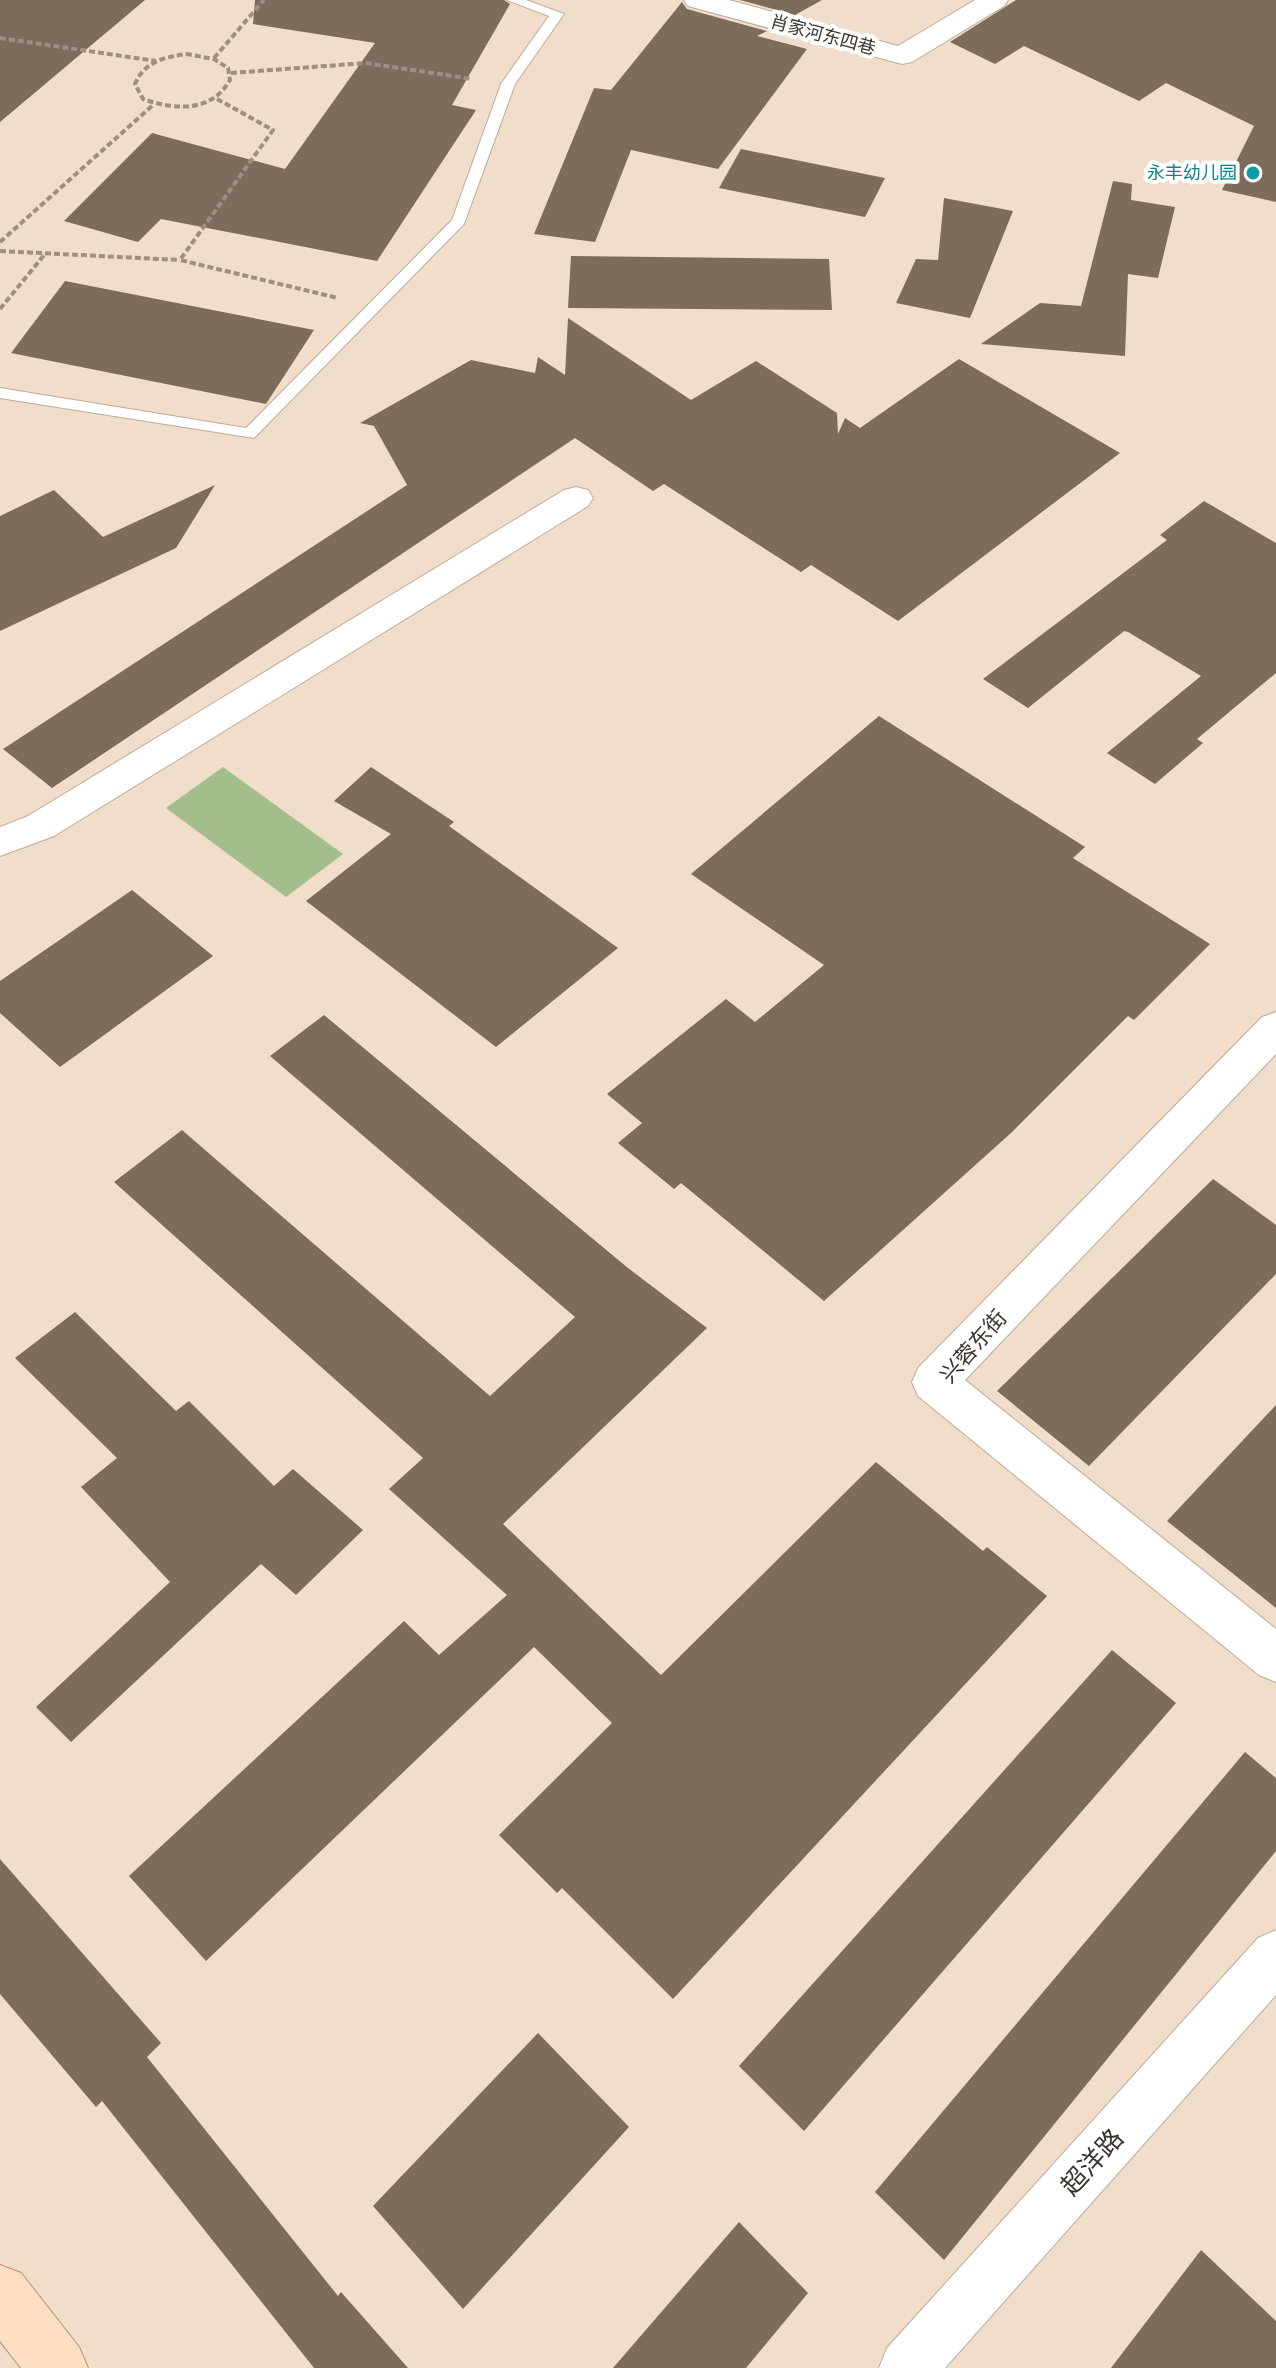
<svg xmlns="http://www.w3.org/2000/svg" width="1276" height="2368" viewBox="0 0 1276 2368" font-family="'Fira Sans Condensed','Noto Sans SC',sans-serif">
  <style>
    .green { fill: #a2be8a }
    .building { fill: #7d6c5c }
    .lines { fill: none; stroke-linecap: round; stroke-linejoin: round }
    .service-casing { stroke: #beab99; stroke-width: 2 }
    .minor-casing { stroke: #beab99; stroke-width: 2 }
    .primary-casing { stroke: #b99474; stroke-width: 2 }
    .path { stroke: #9d8f82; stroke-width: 4; stroke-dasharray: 6 3; stroke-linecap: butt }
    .service { fill: #fff; fill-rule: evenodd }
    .minor { fill: #fff; fill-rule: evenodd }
    .primary { fill: #fddec2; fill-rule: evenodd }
    .culture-dot { fill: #0f9aa8; stroke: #fff; stroke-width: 3 }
    .labels { text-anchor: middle; stroke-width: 8; stroke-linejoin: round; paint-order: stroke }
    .far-street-label { font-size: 18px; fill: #3c342d; stroke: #fff }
    .far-culture-label { font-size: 18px; fill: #0d838f; stroke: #fff; text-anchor: end }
    .street-label { font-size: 22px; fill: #3c342d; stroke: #fff }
    .near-street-label { font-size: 26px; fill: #3c342d; stroke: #fff }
  </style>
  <rect width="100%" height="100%" fill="#f0ddca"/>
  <path class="green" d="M223 767 343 854 286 897 166 808Z"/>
  <g class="building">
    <path d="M0 0H145L0 122Z"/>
    <path d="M255 0H504L510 4 452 105 476 110 377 261 161 219 138 242 64 221 152 133 285 169 375 43 253 24Z"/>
    <path d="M740 0H822L795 15Z"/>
    <path d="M1016 0H1276V202L1222 190 1254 126 1166 83 1139 101 1024 46 995 64 950 42Z"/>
    <path d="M682 2 687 9 767 31 757 36 807 49 718 169 631 150 595 242 534 234 594 88 611 90Z"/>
    <path d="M741 149 885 178 865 217 719 188Z"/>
    <path d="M1113 181 1132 184 1131 200 1175 207 1158 278 1128 274 1125 356 981 344 1040 303 1081 306Z"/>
    <path d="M944 198 1013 211 970 318 896 303 916 259 938 260Z"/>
    <path d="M571 256 829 259 832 310 568 308Z"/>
    <path d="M65 281 314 330 266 404 11 353Z"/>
    <path d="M568 318 691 400 756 361 837 413 838 434 845 418 860 428 959 359 1120 453 898 621 811 565 801 572 664 484 653 491 575 438 52 788 3 749 407 485 374 426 360 423 471 360 535 373 538 357 565 375Z"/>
    <path d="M215 485 176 548 0 631V516L54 490 103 537Z"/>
    <path d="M1204 501 1276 543V673L1197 739 1203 743 1155 784 1107 753 1201 676 1128 632 1124 631 1028 708 983 679 1167 540 1160 535Z"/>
    <path d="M879 716 1085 847 1073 858 1210 944 1134 1020 1128 1016 1011 1133 824 1301 681 1183 674 1189 618 1143 642 1123 607 1094 726 999 755 1022 824 965 691 874Z"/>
    <path d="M371 767 454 822 449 826 618 948 496 1047 306 901 391 834 334 801Z"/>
    <path d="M132 890 213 956 60 1067 0 1013V981Z"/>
    <path d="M324 1015 628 1268 707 1328 503 1524 661 1675 876 1462 983 1551 987 1547 1047 1596 673 1999 562 1888 557 1893 499 1835 612 1723 534 1647 206 1961 129 1876 404 1621 439 1655 507 1595 389 1489 423 1458 114 1182 182 1130 490 1396 575 1317 270 1056Z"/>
    <path d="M1213 1179 1276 1225V1274L1089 1466 997 1391Z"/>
    <path d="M75 1312 176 1411 189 1401 274 1486 293 1469 363 1530 296 1595 261 1564 71 1742 36 1707 170 1582 81 1487 117 1458 15 1358Z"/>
    <path d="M1276 1405V1608L1167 1521Z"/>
    <path d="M1112 1650 1176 1703 804 2131 739 2066Z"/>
    <path d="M1245 1752 1276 1778V1851L944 2260 875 2192Z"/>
    <path d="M0 1859 161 2043 147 2057 338 2296 341 2292 408 2368H314L102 2101 96 2107 0 1994Z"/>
    <path d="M538 2033 629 2127 463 2309 373 2206Z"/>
    <path d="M739 2222 808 2293 746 2368H613Z"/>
    <path d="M1201 2250 1276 2321V2368H1111Z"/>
  </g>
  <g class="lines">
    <g class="service-casing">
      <path id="service" d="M507 0H526L564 14 515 84 464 224 254 438 0 398V388L246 428 452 220 501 84 549 16Z"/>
    </g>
    <g class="minor-casing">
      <g id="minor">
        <path d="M684 0H729L898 46 975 0H1008L1004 6 912 62 902 64 688 6Z"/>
        <path d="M576 487 588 490 593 498 588 506 54 836 0 856V827L28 816 564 490Z"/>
        <path d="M1276 1012V1054L965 1380 1276 1629V1682L1259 1675 918 1396 912 1382 918 1368 1262 1017Z"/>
        <path d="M1276 1930V1995L945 2368H879L887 2348 1258 1938Z"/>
      </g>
    </g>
    <g class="primary-casing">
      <path id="primary" d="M0 2265 21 2273 79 2347 88 2368H21L0 2341Z"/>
    </g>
    <g class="path">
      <path d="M0 38 156 61"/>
      <path d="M186 54 214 59 228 68 230 80C211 113 175 110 143 99L135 84C144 62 164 57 186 54Z"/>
      <path d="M214 58 264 0"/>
      <path d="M231 73 366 63 472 79"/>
      <path d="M217 99 273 130 180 260 338 298"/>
      <path d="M0 242 153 105"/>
      <path d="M0 251 180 260"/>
      <path d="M0 309 45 254"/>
    </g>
    <use href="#service" class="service"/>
    <use href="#minor" class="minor"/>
    <use href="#primary" class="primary"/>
  </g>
  <circle class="culture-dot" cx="1253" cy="173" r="8"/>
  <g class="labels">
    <g class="far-street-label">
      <text transform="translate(823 35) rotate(15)" y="6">肖家河东四巷</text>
    </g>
    <g class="far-culture-label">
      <text x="1237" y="179">永丰幼儿园</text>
    </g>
    <g class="street-label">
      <text transform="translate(973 1346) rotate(-49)" y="8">兴蓉东街</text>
    </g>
    <g class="near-street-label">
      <text transform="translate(1092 2162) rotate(-48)" y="9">超洋路</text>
    </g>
  </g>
</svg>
